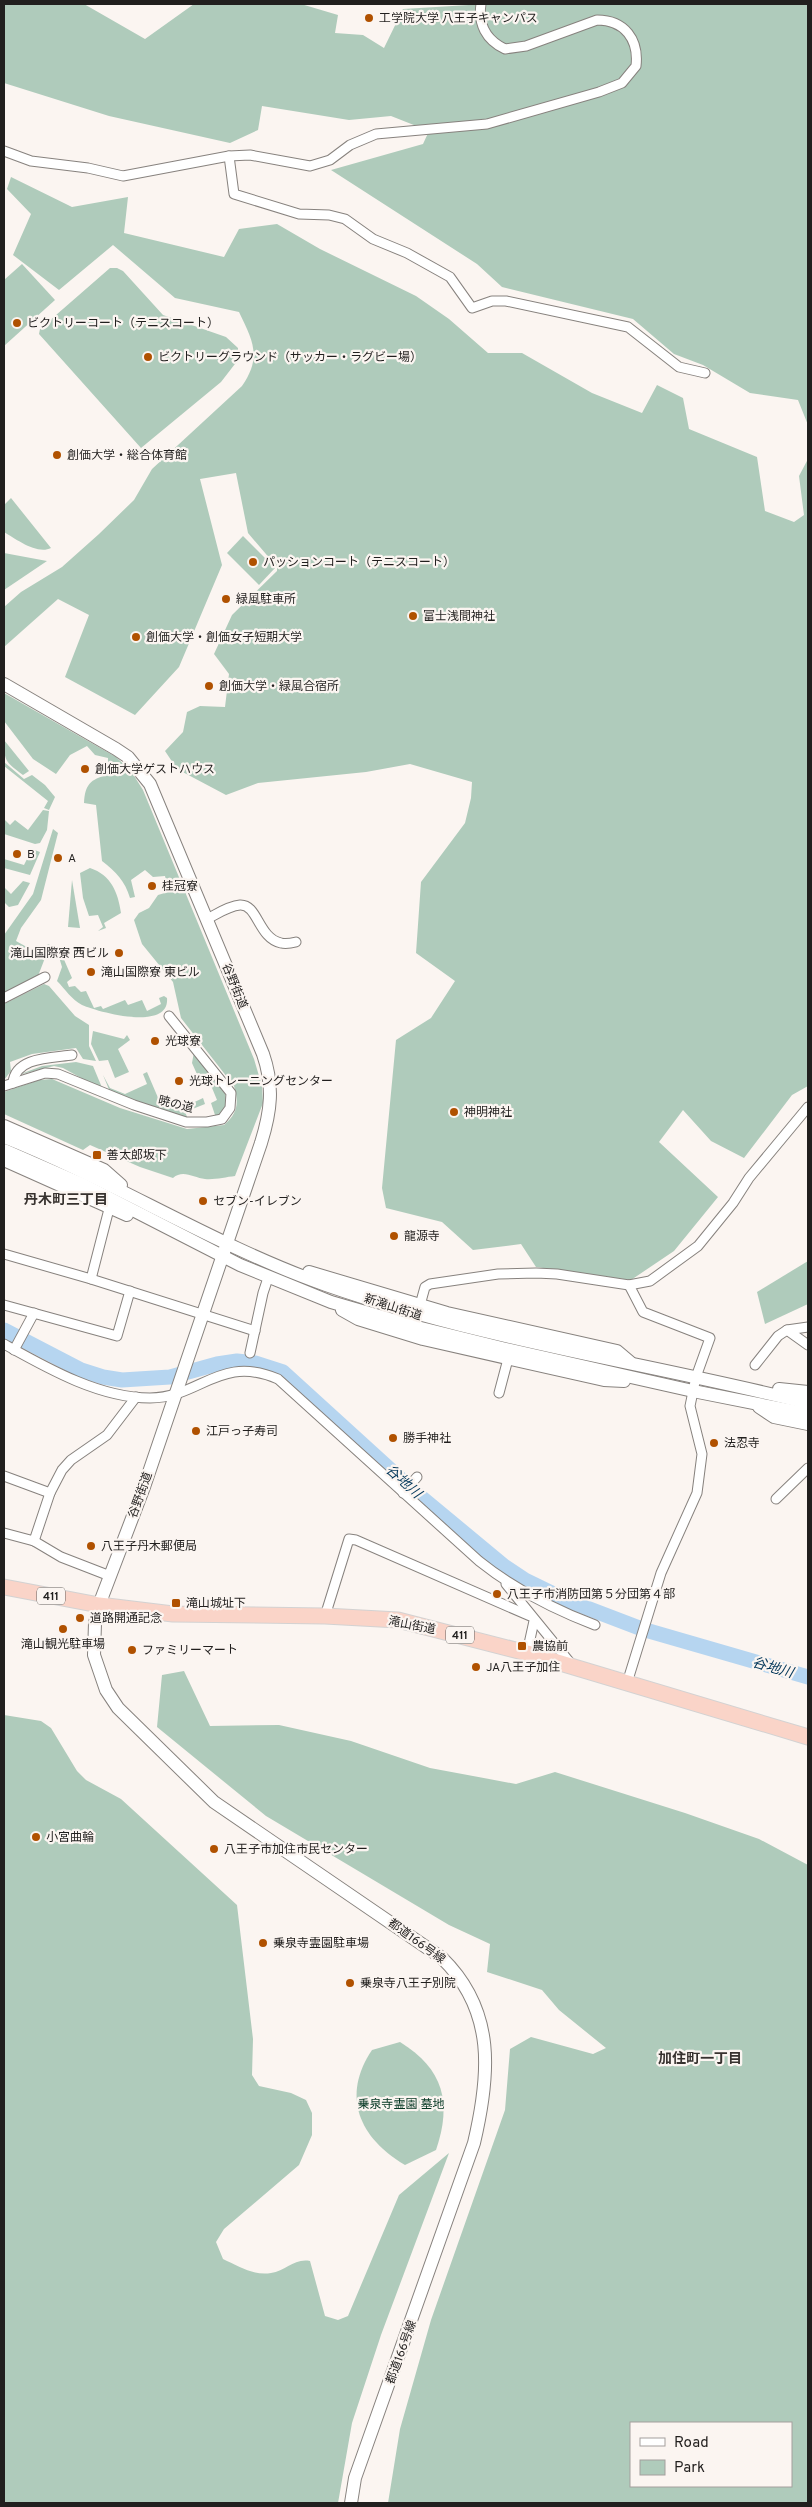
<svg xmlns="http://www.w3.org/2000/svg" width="812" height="2507" viewBox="0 0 812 2507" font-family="Overpass,'Noto Sans JP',sans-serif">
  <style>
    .green { fill: #afcbbb; fill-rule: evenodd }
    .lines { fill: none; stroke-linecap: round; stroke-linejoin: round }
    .river { stroke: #b6d5f0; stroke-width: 15 }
    .minor-casing { stroke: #87827e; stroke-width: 11 }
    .secondary-casing { stroke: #87827e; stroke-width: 14 }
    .trunk-casing { stroke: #d3d2d2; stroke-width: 17 }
    .minor { stroke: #fff; stroke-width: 9 }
    .secondary { stroke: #fff; stroke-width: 12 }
    .trunk { stroke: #fad4c8; stroke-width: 15 }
    .poi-dot { fill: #b05100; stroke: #fbf5f1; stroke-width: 2 }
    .labels { text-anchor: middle; stroke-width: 4.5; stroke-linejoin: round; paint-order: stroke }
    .shield { fill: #fbf5f1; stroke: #625f5d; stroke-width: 1 }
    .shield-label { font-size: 11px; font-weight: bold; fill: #211f1e }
    .poi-label { font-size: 12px; fill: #211f1e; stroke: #fbf5f1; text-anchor: start }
    .street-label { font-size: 12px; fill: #211f1e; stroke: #fbf5f1 }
    .park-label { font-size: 12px; fill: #023520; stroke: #fbf5f1 }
    .neighbourhood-label { font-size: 14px; font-weight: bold; fill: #37322f; stroke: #fbf5f1 }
    .water-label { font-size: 14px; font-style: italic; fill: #03375a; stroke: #fbf5f1 }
  </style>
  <rect width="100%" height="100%" fill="#fbf5f1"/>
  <g class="green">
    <path d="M4 4H84L145 39 194 4H301L338 15 335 33 363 35 384 48 403 9 485 4H808V425L798 400 750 393 703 365 674 354 633 319 502 287 477 264 331 170 423 144 429 131 391 116 349 120 262 106 258 130 230 143 109 116 4 83Z"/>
    <path d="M11 177 72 207 128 197 124 233 224 257 239 229 277 224 320 249 416 296 449 319 488 353H522L592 393 642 413 657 385 683 398 689 429 757 457 765 511 794 522 804 515 799 476 808 459V1086L792 1095 744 1158 711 1141 683 1110 659 1142 718 1197 674 1251 631 1280 536 1267 521 1244 473 1250 442 1222 386 1208 382 1188 396 1040 431 1018 455 981 416 953 421 882 465 823 471 798 472 782 410 764 366 772 258 783 226 795 177 769 165 751 183 732 187 712 200 706 225 707 229 674 214 654 232 615 277 571V567L248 533 236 473 200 479 222 565 179 667 135 715 65 677 89 615 58 599 4 647V607L21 592 62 567 99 534 134 500 152 469 242 386C262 357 253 341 239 312L175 298 113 245 59 290 13 255 31 214 7 189Z"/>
    <path d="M22 264 55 300 4 346V280Z"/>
    <path d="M110 268H117L123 271 163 315 226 337 238 348V360L221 382 141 448 39 334 40 329Z"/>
    <path d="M11 498 51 548C37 555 16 539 4 532V505Z"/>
    <path d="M243 536 275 568 259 585 227 553Z"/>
    <path d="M4 553 47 561 4 590Z"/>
    <path d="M4 693 116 757 131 771 143 790 254 1059 262 1086 263 1103 235 1176C226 1177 214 1180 205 1179 194 1178 183 1169 173 1178L140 1167 90 1145 83 1150 4 1114V1092L39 1080 52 1079 120 1108 187 1129 224 1125C238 1113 239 1103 234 1086L181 1018 173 982 142 944 134 920 139 913 149 908 158 895 168 892 165 876 153 877 145 870 131 880 135 897 130 898C125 881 116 872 102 861L96 805 84 803C85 785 90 779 108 775V758L95 755 87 746 70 755 56 774 33 759 4 721Z"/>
    <path d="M4 740 29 771 23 775C6 762 4 762 4 740Z"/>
    <path d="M4 762 24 779 32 775 45 785 55 797 49 810 44 808 48 801 4 766Z"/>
    <path d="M43 810 49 811 47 830 40 843 35 844 4 834V819L10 825 15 820 28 830Z"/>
    <path d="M53 829 58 833 41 900 21 928 16 941 41 955 48 944 50 945 38 976 4 994V935L33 894Z"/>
    <path d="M32 849 40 852 30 875 4 868V859L24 865Z"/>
    <path d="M90 868C111 875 118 892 121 913L104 923 106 928 98 931 103 927 98 915 89 916 83 898 80 873Z"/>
    <path d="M72 880 80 928 68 927Z"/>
    <path d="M23 881 30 883 18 905 9 907 4 902V887L11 894Z"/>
    <path d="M62 955 72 978 67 982 69 987 75 986 81 992 86 991 94 1008 101 1006 103 1009 125 1000 128 1005 142 1000 147 1011 161 1004 159 998 164 996 167 998C170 1032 98 1012 82 1005 72 1000 65 989 57 981L62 967 59 957Z"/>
    <path d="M44 984 49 986 75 1016 89 1025V1046L96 1061 83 1059 76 1048 32 1054 10 1062 11 1071 4 1080V1004Z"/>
    <path d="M93 1031 124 1039 127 1035 130 1040 118 1049 129 1072 115 1078 108 1060 99 1061 91 1044Z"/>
    <path d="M194 1052C209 1070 243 1097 216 1118L211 1103 217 1100 210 1083 200 1081 192 1063Z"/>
    <path d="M76 1062 93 1066 103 1090 63 1068 54 1066 18 1075 42 1066Z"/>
    <path d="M147 1072 162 1107 178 1100 182 1108 203 1098 205 1104 185 1112 188 1119 110 1092 103 1075 110 1088 125 1094 147 1084 143 1074Z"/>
    <path d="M808 1261V1304L765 1324 757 1292Z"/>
    <path d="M184 1671 210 1726 279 1725 351 1741 430 1768 516 1784 555 1772 685 1813 759 1839 808 1865V2503H388L400 2429 431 2320 505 2110 510 2049 531 2037 593 2054 606 2048 559 2010 542 1990 487 1972 490 1944 449 1925 266 1816 157 1727 162 1675ZM631 2423H791V2486H631Z"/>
    <path d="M4 1715 41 1721 51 1728 77 1771 86 1780 121 1799 237 1905 253 2039 252 2075 259 2086 291 2093 306 2100 312 2113V2135L299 2165 224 2229 216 2242 223 2259C238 2266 254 2276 271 2273 286 2271 294 2258 310 2261L325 2316 338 2320 348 2316 399 2195 449 2153 381 2335 352 2423 338 2503H4Z"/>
    <path d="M400 2042C444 2069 452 2103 436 2150L405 2165C359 2138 341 2096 372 2050Z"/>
  </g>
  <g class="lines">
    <path class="river" d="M4 1330 81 1370 103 1377 122 1380 170 1377 217 1364 237 1361 255 1363 283 1372 416 1493 504 1566 525 1580 566 1600 642 1629 808 1677"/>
    <g class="minor-casing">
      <g id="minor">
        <path d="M4 151 31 161 88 168 123 176 229 156 250 155 310 166 330 160 350 145 376 134 487 124 599 92 622 83 636 66C639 40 625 20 597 20L526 46 505 49C486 40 478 24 481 4"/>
        <path d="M229 156 234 194 299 214 329 215 345 219 373 239 407 253 450 277 472 308 492 301H506L628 327 679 367 705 373"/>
        <path d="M207 919C217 914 228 906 240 905 258 904 258 938 281 943 285 944 292 943 296 942"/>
        <path d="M4 998 45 977"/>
        <path d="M13 1083C15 1057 51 1058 72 1055"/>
        <path d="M4 1086 45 1073 58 1074 134 1105 186 1122H207L222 1119 230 1108 231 1093 169 1016"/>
        <path d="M4 1254 91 1279 255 1331"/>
        <path d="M91 1279 109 1209"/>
        <path d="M4 1305 117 1336 130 1291"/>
        <path d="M420 1305 425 1287 430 1284 498 1274 536 1273 557 1274 629 1285 650 1281 698 1246 733 1203 749 1178 808 1107"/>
        <path d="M787 1330 808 1327"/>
        <path d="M4 1344C47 1368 99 1398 150 1398 200 1398 220 1354 278 1379L479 1561C514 1589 553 1609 595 1625"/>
        <path d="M14 1350 34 1313"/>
        <path d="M250 1353 263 1293 268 1278"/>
        <path d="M755 1365 778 1336 787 1330 808 1345"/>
        <path d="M499 1393 508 1359"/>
        <path d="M4 1476 50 1493"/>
        <path d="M403 1493 417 1477"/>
        <path d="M776 1499 808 1468"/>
        <path d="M4 1533 34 1541 61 1557 110 1576"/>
        <path d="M34 1541 50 1493 62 1470 71 1460 107 1435 136 1397"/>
        <path d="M506 1584 572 1665"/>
        <path d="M325 1616 349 1539 356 1540 530 1616"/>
        <path d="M527 1653 534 1621"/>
        <path d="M627 1683 661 1573 697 1493 702 1454 690 1406 696 1377 710 1338 643 1312 629 1285"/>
      </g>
    </g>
    <g class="secondary-casing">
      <g id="secondary">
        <path d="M4 684 116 749 128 757 150 784 263 1054C274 1086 271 1111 261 1143L144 1487 99 1605 95 1623 94 1655 106 1690 118 1708 214 1802 442 1958C496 2011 490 2075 474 2143L355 2478 351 2503"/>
        <path d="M4 1126 104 1170 121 1185"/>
        <path d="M4 1137C114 1181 215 1246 326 1285 483 1340 647 1363 808 1403"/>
        <path d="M4 1150 84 1185 240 1265 331 1302 417 1327 502 1348 693 1391 808 1414"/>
        <path d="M4 1160 127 1215"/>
        <path d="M309 1272 447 1313 617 1351 630 1362"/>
        <path d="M342 1310 358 1319 423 1339 604 1380 624 1381"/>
        <path d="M779 1389 808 1392"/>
        <path d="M759 1407 774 1417 808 1424"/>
      </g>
    </g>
    <g class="trunk-casing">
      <path id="trunk" d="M4 1587 99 1605 173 1614 325 1616 398 1620 527 1653 808 1737"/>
    </g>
    <use href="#minor" class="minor"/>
    <use href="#secondary" class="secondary"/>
    <use href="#trunk" class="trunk"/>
  </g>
  <g class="poi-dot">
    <circle cx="369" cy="18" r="5"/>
    <circle cx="17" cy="323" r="5"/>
    <circle cx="148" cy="357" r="5"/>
    <circle cx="57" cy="455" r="5"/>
    <circle cx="253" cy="562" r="5"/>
    <circle cx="226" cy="599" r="5"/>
    <circle cx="413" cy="616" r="5"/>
    <circle cx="136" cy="637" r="5"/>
    <circle cx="209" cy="686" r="5"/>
    <circle cx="85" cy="769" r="5"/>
    <circle cx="17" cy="854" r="5"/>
    <circle cx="58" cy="858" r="5"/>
    <circle cx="152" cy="886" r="5"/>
    <circle cx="119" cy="953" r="5"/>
    <circle cx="91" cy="972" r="5"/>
    <circle cx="155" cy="1041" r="5"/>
    <circle cx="179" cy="1081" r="5"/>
    <circle cx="454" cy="1112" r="5"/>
    <rect x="92" y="1150" width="10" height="10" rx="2.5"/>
    <circle cx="203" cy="1201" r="5"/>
    <circle cx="394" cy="1236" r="5"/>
    <circle cx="196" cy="1431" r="5"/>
    <circle cx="393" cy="1438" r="5"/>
    <circle cx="714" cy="1443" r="5"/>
    <circle cx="91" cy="1546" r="5"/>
    <circle cx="497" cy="1594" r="5"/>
    <rect x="171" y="1598" width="10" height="10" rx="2.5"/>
    <circle cx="80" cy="1618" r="5"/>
    <circle cx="63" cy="1629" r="5"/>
    <rect x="517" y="1641" width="10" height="10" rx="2.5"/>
    <circle cx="132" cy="1650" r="5"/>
    <circle cx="476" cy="1667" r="5"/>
    <circle cx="36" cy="1837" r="5"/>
    <circle cx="214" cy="1849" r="5"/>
    <circle cx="263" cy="1943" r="5"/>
    <circle cx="350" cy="1983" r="5"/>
  </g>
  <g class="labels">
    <g class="shield">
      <rect x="37" y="1587.5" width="28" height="17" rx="4"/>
      <rect x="446" y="1626.5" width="28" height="17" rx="4"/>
    </g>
    <g class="shield-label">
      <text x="51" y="1600">411</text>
      <text x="460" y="1639">411</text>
    </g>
    <g class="poi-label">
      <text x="379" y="22">工学院大学 八王子キャンパス</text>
      <text x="27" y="327">ビクトリーコート（テニスコート）</text>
      <text x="158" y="361">ビクトリーグラウンド（サッカー・ラグビー場）</text>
      <text x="67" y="459">創価大学・総合体育館</text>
      <text x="263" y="566">パッションコート（テニスコート）</text>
      <text x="236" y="603">緑風駐車所</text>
      <text x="423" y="620">富士浅間神社</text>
      <text x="146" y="641">創価大学・創価女子短期大学</text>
      <text x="219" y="690">創価大学・緑風合宿所</text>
      <text x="95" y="773">創価大学ゲストハウス</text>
      <text x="27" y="858">B</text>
      <text x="68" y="862">A</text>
      <text x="162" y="890">桂冠寮</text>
      <text x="109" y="957" text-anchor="end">滝山国際寮 西ビル</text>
      <text x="101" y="976">滝山国際寮 東ビル</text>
      <text x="165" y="1045">光球寮</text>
      <text x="189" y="1085">光球トレーニングセンター</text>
      <text x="464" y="1116">神明神社</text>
      <text x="107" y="1159">善太郎坂下</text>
      <text x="213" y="1205">セブン-イレブン</text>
      <text x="404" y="1240">龍源寺</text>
      <text x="206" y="1435">江戸っ子寿司</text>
      <text x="403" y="1442">勝手神社</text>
      <text x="724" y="1447">法忍寺</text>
      <text x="101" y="1550">八王子丹木郵便局</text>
      <text x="507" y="1598">八王子市消防団第５分団第４部</text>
      <text x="186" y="1607">滝山城址下</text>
      <text x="90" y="1622">道路開通記念</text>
      <text x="63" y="1648" text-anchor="middle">滝山観光駐車場</text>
      <text x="532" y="1650">農協前</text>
      <text x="142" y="1654">ファミリーマート</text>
      <text x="486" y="1671">JA八王子加住</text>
      <text x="46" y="1841">小宮曲輪</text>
      <text x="224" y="1853">八王子市加住市民センター</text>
      <text x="273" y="1947">乗泉寺霊園駐車場</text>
      <text x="360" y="1987">乗泉寺八王子別院</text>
    </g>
    <g class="street-label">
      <text transform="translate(235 986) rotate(68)" y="4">谷野街道</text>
      <text transform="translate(176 1104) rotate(14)" y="4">暁の道</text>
      <text transform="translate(393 1307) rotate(18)" y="4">新滝山街道</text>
      <text transform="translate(140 1495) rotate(-70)" y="4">谷野街道</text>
      <text transform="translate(412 1625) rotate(11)" y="4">滝山街道</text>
      <text transform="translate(417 1941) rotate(36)" y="4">都道166号線</text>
      <text transform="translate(401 2352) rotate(-70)" y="4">都道166号線</text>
    </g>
    <g class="park-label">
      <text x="401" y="2108">乗泉寺霊園 墓地</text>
    </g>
    <g class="neighbourhood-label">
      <text x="66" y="1204">丹木町三丁目</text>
      <text x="700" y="2063">加住町一丁目</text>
    </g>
    <g class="water-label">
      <text transform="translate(404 1481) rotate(42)" y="5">谷地川</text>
      <text transform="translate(773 1667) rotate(16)" y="5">谷地川</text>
    </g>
  </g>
  <rect width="812" height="2507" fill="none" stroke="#211f1e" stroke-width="10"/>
  <rect x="630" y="2422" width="162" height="65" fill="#fbf5f1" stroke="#a49f9d"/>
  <rect x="640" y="2438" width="25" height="8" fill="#ffffff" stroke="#a49f9d"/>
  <text x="674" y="2447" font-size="15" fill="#211f1e">Road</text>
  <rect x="640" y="2460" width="25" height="15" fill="#afcbbb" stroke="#a49f9d"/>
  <text x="674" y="2472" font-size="15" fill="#211f1e">Park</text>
</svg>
